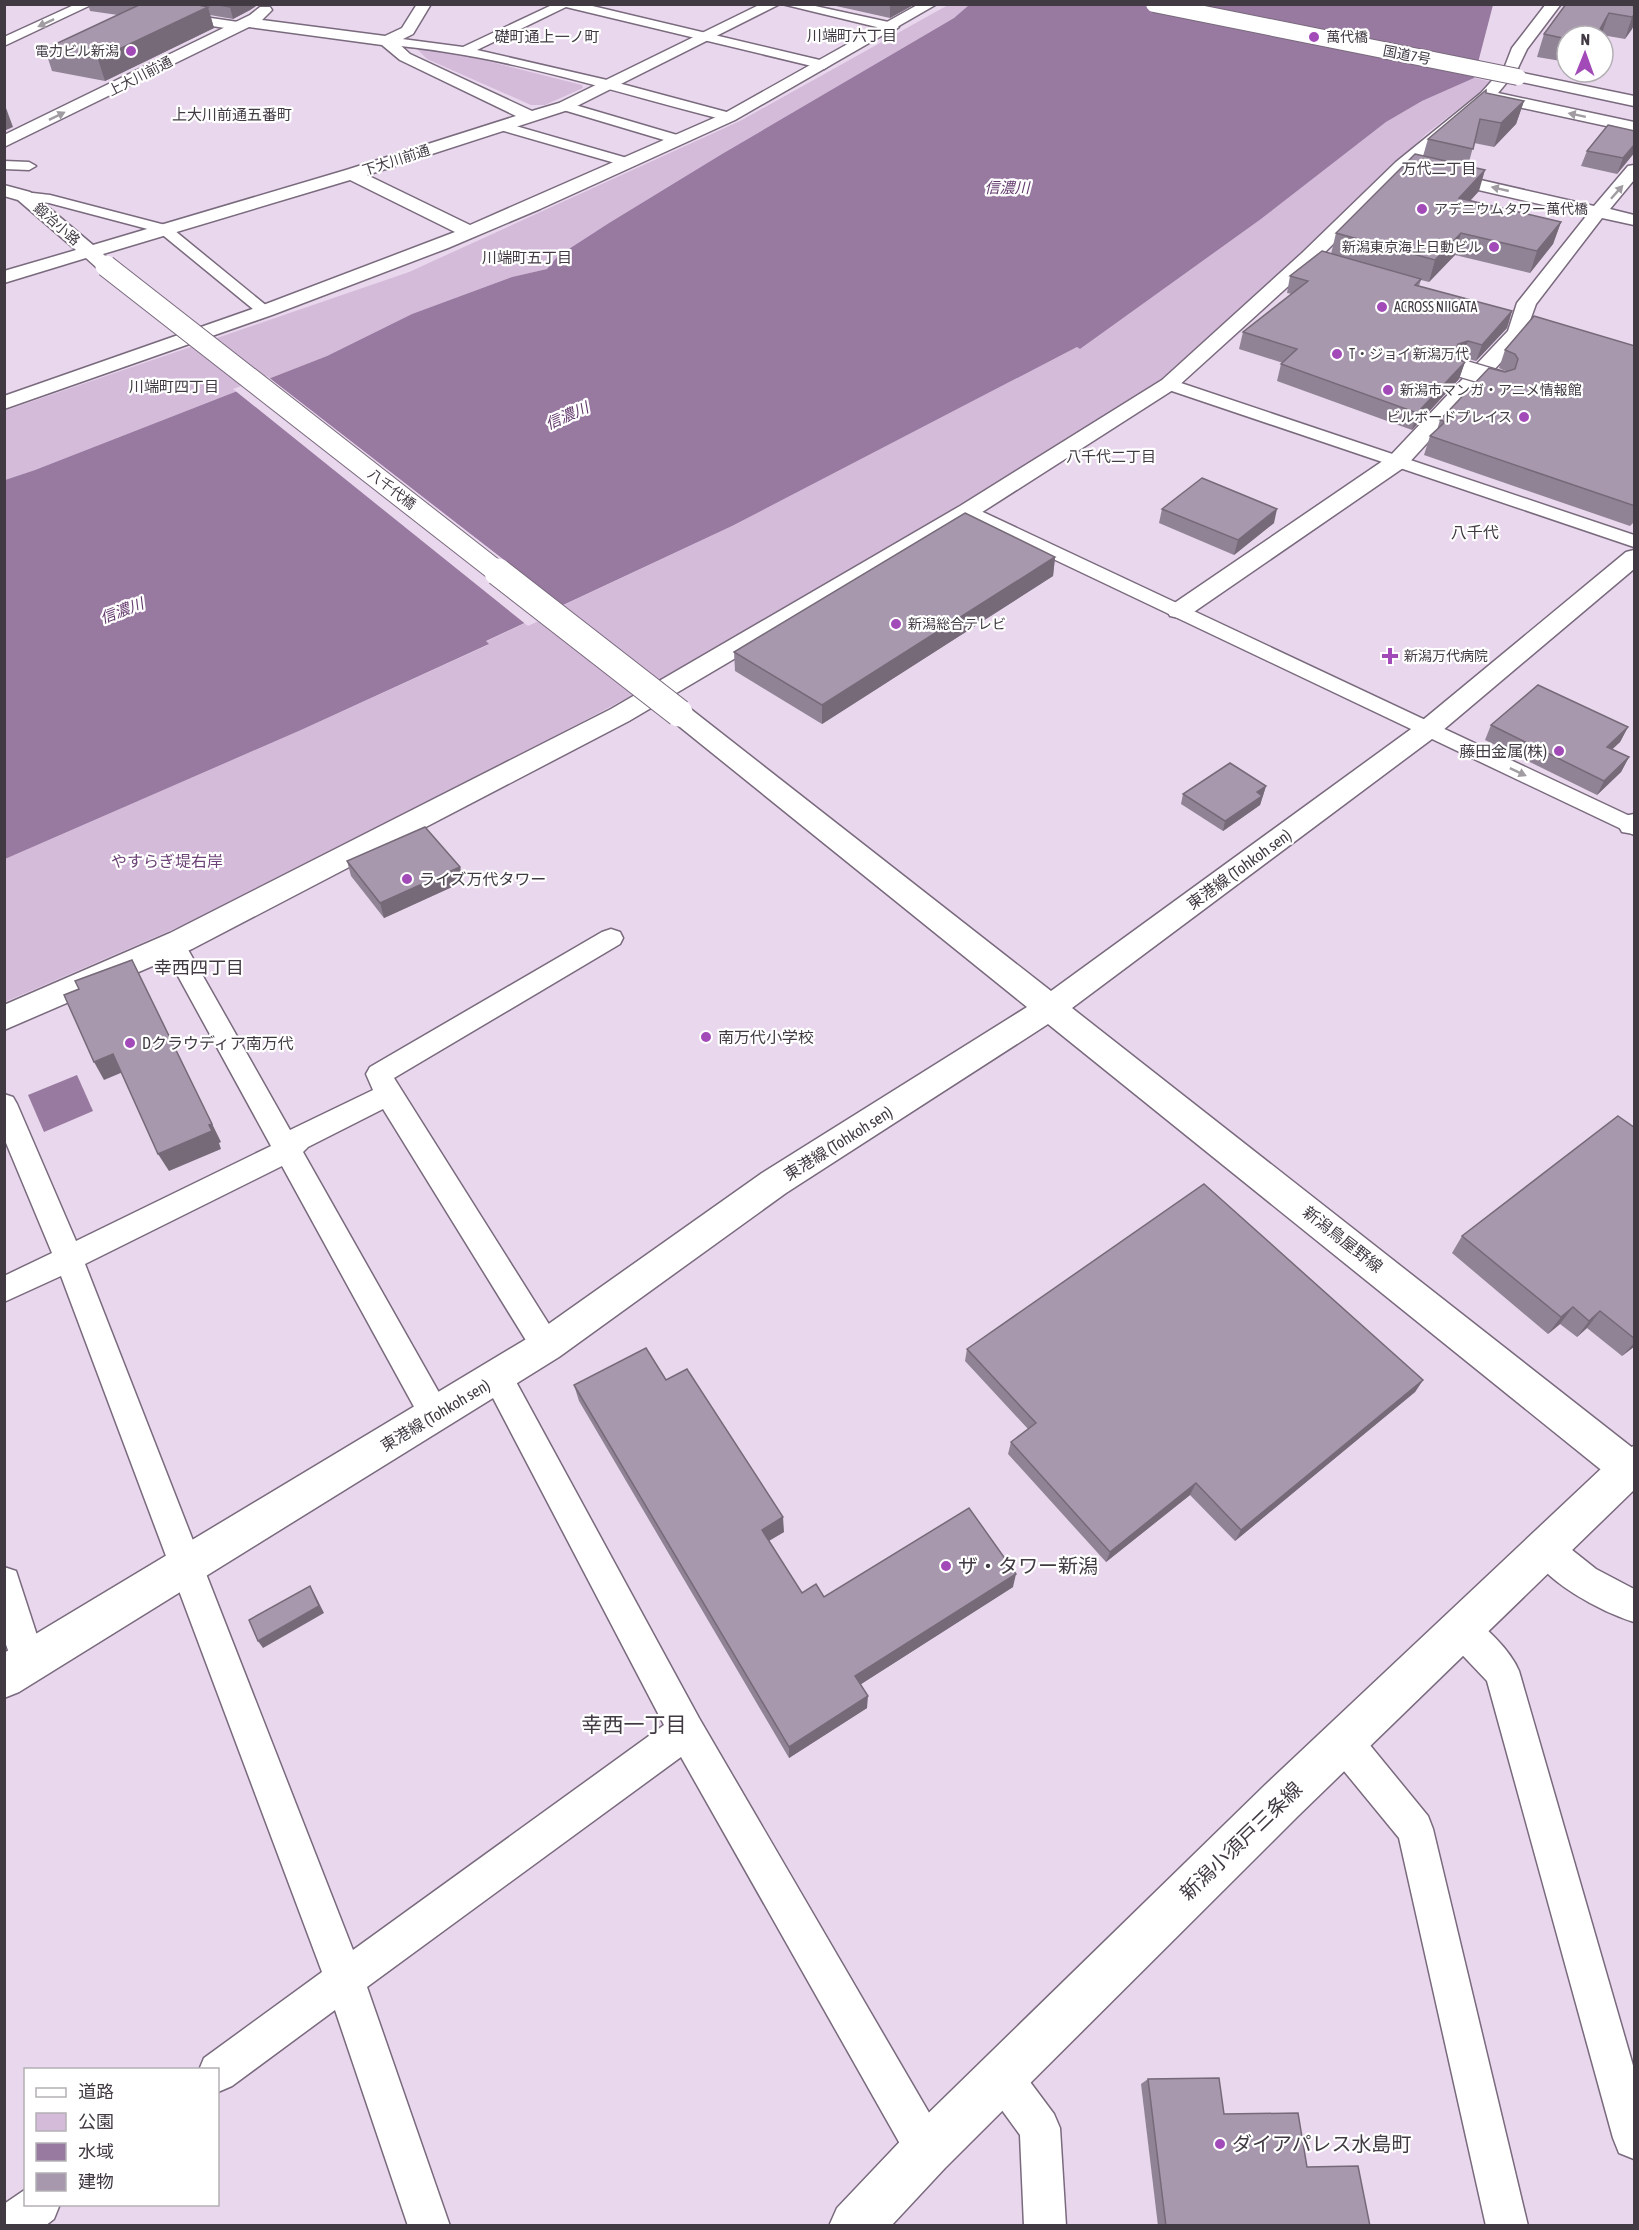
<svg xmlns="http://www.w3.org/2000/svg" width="1639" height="2230" viewBox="0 0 1639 2230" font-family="'Asap Condensed','Noto Sans JP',sans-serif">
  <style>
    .green { fill: #d4bbda }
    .water { fill: #9879a0 }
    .pier { fill: #e9d7ed }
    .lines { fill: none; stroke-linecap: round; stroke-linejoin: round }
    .street-casing { stroke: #796a7d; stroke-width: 3 }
    .secondary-casing { stroke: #796a7d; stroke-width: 3 }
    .primary-casing { stroke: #796a7d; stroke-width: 3 }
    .highway-casing { stroke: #796a7d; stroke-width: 3 }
    .street { fill: #fff; fill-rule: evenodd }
    .secondary { fill: #fff; fill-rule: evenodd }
    .primary { fill: #fff; fill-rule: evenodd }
    .highway { fill: #fff; fill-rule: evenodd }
    .street-bridge-casing { stroke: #796a7d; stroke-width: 20; stroke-linecap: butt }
    .secondary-bridge-far1-casing { stroke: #796a7d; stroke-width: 23; stroke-linecap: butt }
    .secondary-bridge-casing { stroke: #796a7d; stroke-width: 29; stroke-linecap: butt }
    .highway-bridge-casing { stroke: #796a7d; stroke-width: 18; stroke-linecap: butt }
    .street-bridge { stroke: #fff; stroke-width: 17 }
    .secondary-bridge-far1 { stroke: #fff; stroke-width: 21 }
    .secondary-bridge { stroke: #fff; stroke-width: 27 }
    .highway-bridge { stroke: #fff; stroke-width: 16 }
    .wall { fill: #908395 }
    .shaded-wall { fill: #766a79 }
    .building { fill: #a898ad; stroke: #766a79; stroke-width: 1.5 }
    .oneway { fill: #a09ca1 }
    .poi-dot { fill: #a24bb8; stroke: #fff; stroke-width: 2 }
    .labels { text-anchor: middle; stroke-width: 4.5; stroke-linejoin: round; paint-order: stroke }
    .far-poi-label { font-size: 14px; fill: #413a43; stroke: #fff; text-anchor: start }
    .far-street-label { font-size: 14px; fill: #413a43; stroke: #fff }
    .far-neighbourhood-label { font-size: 15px; fill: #413a43; stroke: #fff }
    .far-water-label { font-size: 15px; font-style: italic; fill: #62396c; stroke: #fff }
    .far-quarter-label { font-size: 16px; fill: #413a43; stroke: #fff }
    .poi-label { font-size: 16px; fill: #413a43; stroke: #fff; text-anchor: start }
    .park-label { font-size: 16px; fill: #6e4478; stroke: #fff }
    .street-label { font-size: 16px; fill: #413a43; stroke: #fff }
    .neighbourhood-label { font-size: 18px; fill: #413a43; stroke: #fff }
    .near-poi-label { font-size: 20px; fill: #413a43; stroke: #fff; text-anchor: start }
    .near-street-label { font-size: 20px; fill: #413a43; stroke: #fff }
    .near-neighbourhood-label { font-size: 21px; fill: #413a43; stroke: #fff }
  </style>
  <rect width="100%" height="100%" fill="#e9d7ed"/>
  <g class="green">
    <path d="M948 5H969L954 18 722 154 609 223 558 256 547 269 512 277 412 314 327 356 35 470 5 480 4 411 409 272 740 121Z"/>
    <path d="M416 48 444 50 582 85 583 88 545 105H531L427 59Z"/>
    <path d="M1474 78 1493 82 1426 134 1343 217 1271 280 1250 305 1173 372 1112 414 762 626 334 854 248 897 5 1002V859L301 730 488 645 485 642 732 526 1077 347 1080 349 1261 219 1386 122 1422 101Z"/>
  </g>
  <g class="water">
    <path d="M969 5H1493L1474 78 1422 101 1386 122 1261 219 1080 349 1077 347 732 526 486 641 489 644 301 730 5 859V480L35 470 327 356 412 314 512 277 547 269 558 256 609 223 722 154 954 18Z"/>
    <path d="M77 1075 93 1111 44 1132 28 1095Z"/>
  </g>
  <path class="pier" d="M267 376 566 608 528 626 233 389Z"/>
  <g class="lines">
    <g class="street-casing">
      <g id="street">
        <path d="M76 4H93L4 46V37Z"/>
        <path d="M554 4H584L824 61 830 65 824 69 566 7 477 50 607 80 734 114 736 117 734 120 729 121C616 93 504 54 387 45L381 41 387 37 463 47Z"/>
        <path d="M782 4H806L893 23 899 27 893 31Z"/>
        <path d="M177 13 238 22 244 26 238 30 173 20 171 17Z"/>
        <path d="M565 102 684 137 686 140 679 144 674 143 560 109 558 106 560 103Z"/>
        <path d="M502 122 634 160 636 163 629 167 497 129 495 126 497 123Z"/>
        <path d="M4 161 29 162 36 166 29 170 4 169Z"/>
        <path d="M24 192 50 195 169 226 273 311 271 314H259L159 232 49 203 19 199 17 196 19 193Z"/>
        <path d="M1169 379 1634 535V547L1163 388 1161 384 1163 380Z"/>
        <path d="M968 505 1634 818V835L961 515 959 511 961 507Z"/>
        <path d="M611 929 620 932 623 938 620 944 394 1078 557 1337 561 1346 557 1355 546 1359 535 1355 383 1109 308 1147 303 1152 446 1405 451 1415 446 1425 435 1429 424 1425 282 1166 85 1264 353 1950 664 1725 482 1377 486 1367 497 1363 508 1367 699 1718 942 2135 948 2150 942 2165 927 2171 912 2165 681 1757 367 1987 450 2226H408L335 2010 232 2086 218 2092V2070H199L204 2058 322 1972 61 1276 4 1302V1276L52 1253 4 1138V1094L13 1097 17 1104 76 1241 271 1146 161 945 164 939 173 936 182 939 290 1130 373 1090 366 1074 370 1067 602 932Z"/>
        <path d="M1545 1533 1557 1538 1596 1569 1634 1589V1622C1602 1612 1542 1581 1529 1549L1533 1538Z"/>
        <path d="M4 1567 16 1571 46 1663 41 1675 29 1680 17 1675 4 1639Z"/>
        <path d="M1462 1613C1482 1621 1511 1651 1519 1671L1634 2069V2159L1619 2153 1613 2138 1487 1681 1450 1642 1445 1630 1450 1618Z"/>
        <path d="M1343 1723 1356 1728 1428 1816 1433 1829 1528 2226H1486L1399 1838 1330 1754 1325 1741 1330 1728Z"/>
        <path d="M1002 2057 1016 2063 1054 2114 1060 2128 1066 2226H1024L1020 2135 988 2091 982 2077 988 2063Z"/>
        <path d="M26 2189V2204H60L54 2219 45 2226H4V2204Z"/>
      </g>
    </g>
    <g class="secondary-casing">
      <g id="secondary">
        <path d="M417 4H431L413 34 397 42 410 54 532 111 559 103 761 4H780L571 109 367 175 470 225 723 114 919 4H937L735 120 540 209 448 248 272 315 4 409V396L258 307 455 232 350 180 103 254 112 263 110 267H96L86 258 4 283V271L76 250 18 200 4 196V185L30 192 93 245 346 170 516 116 400 60 382 45 249 27 4 147V135L250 15 260 7H270L272 10 262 20 385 36 402 28Z"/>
        <path d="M1546 4H1561L1527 49 1517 70 1498 93 1634 122V132L1490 101 1408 170 1316 261 1176 388 976 516 629 721 192 949 4 1030V1005L170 933 611 709 960 506 1162 380 1302 253 1396 162 1481 93 1505 66 1512 48Z"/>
        <path d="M1634 165V180L1610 209 1634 215V225L1602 218 1536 304 1524 337 1406 466 1188 616 1179 618 1170 616 1167 611 1170 606 1390 456 1508 331 1517 303 1587 215 1431 179 1428 175 1431 171 1437 170 1594 206 1628 166Z"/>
        <path d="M1634 550V569L1436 736 1072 1008 1634 1449V1490L1620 1485 1048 1024 786 1193 559 1357 19 1692 4 1698V1653L533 1335 762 1173 1027 1007 670 719 666 713 670 707 679 705 688 707 1051 991 1418 724 1626 552Z"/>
        <path d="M1634 814V834L1622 832 1618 825 1624 816Z"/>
      </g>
    </g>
    <g class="primary-casing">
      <path id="primary" d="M1634 1446V1490L1297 1817 945 2168 891 2226H829L837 2208 909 2132 1265 1785 1620 1451Z"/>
    </g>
    <g class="highway-casing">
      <path id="highway" d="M1518 72 1634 96V106L1512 80 1510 77Z"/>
    </g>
    <use href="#street" class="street"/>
    <use href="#secondary" class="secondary"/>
    <use href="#primary" class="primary"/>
    <use href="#highway" class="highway"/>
    <g class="street-bridge-casing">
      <path id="street-bridge" d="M1460 368 1501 380"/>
    </g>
    <g class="secondary-bridge-far1-casing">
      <path id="secondary-bridge-far1" d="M106 266 500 574"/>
    </g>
    <g class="secondary-bridge-casing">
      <path id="secondary-bridge" d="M498 572 679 713"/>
    </g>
    <g class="highway-bridge-casing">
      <path id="highway-bridge" d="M1154 4 1518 77"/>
    </g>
    <use href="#street-bridge" class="street-bridge"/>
    <use href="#secondary-bridge-far1" class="secondary-bridge-far1"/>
    <use href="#secondary-bridge" class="secondary-bridge"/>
    <use href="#highway-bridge" class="highway-bridge"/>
  </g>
  <g class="wall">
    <path d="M88 4H259L250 10 233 19 210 15 214 28 105 81 52 71 45 49 118 15 90 11Z"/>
    <path d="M827 4H915L890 18Z"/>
    <path d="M1566 4H1635V22L1632 29 1625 39 1602 35 1567 36V62L1537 57 1544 34Z"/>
    <path d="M1486 93 1524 101 1516 124 1494 147 1474 143 1468 166 1479 191 1470 201 1561 222 1553 244 1530 273 1455 255 1429 282 1421 280 1419 286 1512 311 1507 328 1476 361 1462 357 1458 359 1465 362 1459 379 1412 430 1277 381 1281 364 1283 363 1239 349 1243 332 1292 294 1287 293 1290 276 1331 254 1336 233 1423 156 1428 139Z"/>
    <path d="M1635 131V152L1617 174 1581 166 1587 151Z"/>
    <path d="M1635 346V521L1630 526 1424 455 1430 436 1437 430 1440 420 1505 372H1507L1499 368 1505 350Z"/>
    <path d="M1162 509 1274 523 1234 555 1159 523Z"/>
    <path d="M1055 557 1053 576 822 724 735 671 734 652Z"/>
    <path d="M1491 725 1628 727 1620 742 1612 749 1629 757 1621 772 1597 795 1485 740Z"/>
    <path d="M1266 786 1260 805 1223 831 1181 804 1183 794Z"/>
    <path d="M347 861 460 867 463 882 384 918 351 876Z"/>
    <path d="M1635 1128V1346L1622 1356 1587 1328 1577 1337 1560 1324 1548 1334 1452 1253 1462 1236Z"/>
    <path d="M967 1349 1423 1380 1415 1392 1235 1541 1190 1495 1106 1562 1008 1454 1011 1442 1028 1429 965 1361Z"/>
    <path d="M666 1380 784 1532 769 1541 802 1593 824 1597 1013 1587 861 1684 867 1708 789 1758 579 1401 574 1385Z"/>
    <path d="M1148 2079 1224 2114 1307 2167 1370 2226H1158L1141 2084Z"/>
  </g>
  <g class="shaded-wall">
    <path d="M235 4H259L250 10 233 19 230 7Z"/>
    <path d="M890 4H915L890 18Z"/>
    <path d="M208 7 214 28 105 81 98 59Z"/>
    <path d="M1609 13 1601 36H1596Z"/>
    <path d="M1635 14V22L1632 29 1625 39 1632 17Z"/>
    <path d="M1524 101 1516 124 1494 147 1501 123Z"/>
    <path d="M6 108 13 127 4 131V109Z"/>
    <path d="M1635 144V152L1617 174 1623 158Z"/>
    <path d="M1485 170 1479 191 1452 220 1459 198Z"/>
    <path d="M1561 222 1553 244 1530 273 1537 251Z"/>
    <path d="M1461 233 1455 255 1429 282 1435 260Z"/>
    <path d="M1512 311 1507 328 1476 361 1482 345Z"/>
    <path d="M1468 341 1462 357 1452 361 1458 344Z"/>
    <path d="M1465 362 1459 379 1412 430 1417 413Z"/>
    <path d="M1277 509 1274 523 1234 555 1238 540Z"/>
    <path d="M1055 557 1053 576 822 724V705Z"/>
    <path d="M1628 727 1620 742 1600 761 1607 747Z"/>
    <path d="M1629 757 1621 772 1597 795 1604 781Z"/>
    <path d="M1266 786 1260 805 1223 831 1225 821 1257 792Z"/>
    <path d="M460 867 463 882 384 918 380 903Z"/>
    <path d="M132 960 221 1142 219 1143 221 1149 169 1171 158 1154Z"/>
    <path d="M113 1054 123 1072 104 1080 94 1062Z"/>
    <path d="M1573 1307 1560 1324 1548 1334 1561 1317Z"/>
    <path d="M1600 1311 1587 1328 1577 1337 1589 1321Z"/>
    <path d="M1635 1342V1346L1622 1356Z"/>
    <path d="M1423 1380 1415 1392 1235 1541 1241 1530Z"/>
    <path d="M1196 1483 1190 1495 1106 1562 1110 1552Z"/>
    <path d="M783 1517 784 1532 763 1544 762 1530Z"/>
    <path d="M1016 1574 1013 1587 855 1688V1676Z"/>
    <path d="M310 1586 314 1593 324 1613 263 1648 258 1641Z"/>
    <path d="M868 1696 867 1708 789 1758V1747Z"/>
  </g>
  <g class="building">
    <path d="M141 4H193L208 7 98 59 45 49Z"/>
    <path d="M214 4H235L230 7Z"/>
    <path d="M1566 4H1625L1635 6V14L1632 17 1609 13 1596 36H1567V39L1544 34Z"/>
    <path d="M1486 90V93L1524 101 1501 123 1480 119 1473 149 1428 139Z"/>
    <path d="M1608 125 1635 131V144L1623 158 1587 151Z"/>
    <path d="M1415 154 1485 170 1459 198 1561 222 1537 251 1461 233 1435 260 1336 233Z"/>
    <path d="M1322 251 1421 279 1415 285 1512 311 1482 345 1468 341 1458 344 1455 354 1458 359 1465 362 1417 413 1281 364 1297 349 1243 332 1308 281 1290 276Z"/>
    <path d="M1534 316 1635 346V506L1430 436 1445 422 1440 420 1489 368 1505 372 1515 369 1518 359 1515 354 1505 350Z"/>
    <path d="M1202 478 1277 509 1238 540 1162 509Z"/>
    <path d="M965 513 1055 557 822 705 734 652Z"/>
    <path d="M1538 685 1628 727 1607 747 1629 757 1604 781 1491 725Z"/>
    <path d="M1230 763 1266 786 1257 792 1262 796 1225 821 1183 794Z"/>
    <path d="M425 827 460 867 380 903 347 861Z"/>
    <path d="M132 960 212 1124 209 1125 212 1131 158 1154 113 1054 94 1062 64 995 79 989 75 981Z"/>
    <path d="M1618 1116 1635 1128V1339L1600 1311 1589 1321 1573 1307 1561 1317 1462 1236Z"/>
    <path d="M1204 1184 1423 1380 1241 1530 1196 1483 1110 1552 1011 1442 1036 1423 967 1349Z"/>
    <path d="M646 1348 666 1380 687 1369 783 1517 762 1530 802 1593 816 1584 824 1597 969 1508 1016 1574 855 1676 868 1696 789 1747 574 1385Z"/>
    <path d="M310 1586 319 1606 258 1641 249 1620Z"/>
    <path d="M1219 2078 1224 2114 1298 2113 1307 2167 1358 2166 1370 2226H1166L1148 2079Z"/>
  </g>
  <defs><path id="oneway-solid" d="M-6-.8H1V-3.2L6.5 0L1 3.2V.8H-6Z" transform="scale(1.5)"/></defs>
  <g class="oneway">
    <use href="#oneway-solid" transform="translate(46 23) rotate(155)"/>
    <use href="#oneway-solid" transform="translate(1577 115) rotate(-168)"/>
    <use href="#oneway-solid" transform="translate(57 116) rotate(-26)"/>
    <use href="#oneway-solid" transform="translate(1500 189) rotate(-167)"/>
    <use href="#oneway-solid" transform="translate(1617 192) rotate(-48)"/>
    <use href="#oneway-solid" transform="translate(1518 772) rotate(25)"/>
  </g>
  <g class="poi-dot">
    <circle cx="1314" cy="37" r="6"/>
    <circle cx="131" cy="51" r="6"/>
    <circle cx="1422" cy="209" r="6"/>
    <circle cx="1494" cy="247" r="6"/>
    <circle cx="1382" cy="307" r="6"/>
    <circle cx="1337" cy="354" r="6"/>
    <circle cx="1388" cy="390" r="6"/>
    <circle cx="1524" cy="417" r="6"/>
    <circle cx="896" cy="624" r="6"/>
    <path d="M1387 647h6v6h6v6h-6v6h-6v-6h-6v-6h6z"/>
    <circle cx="1559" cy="751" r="6"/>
    <circle cx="407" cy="879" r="6"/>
    <circle cx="706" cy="1037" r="6"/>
    <circle cx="130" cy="1043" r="6"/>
    <circle cx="946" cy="1566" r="6"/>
    <circle cx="1220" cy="2144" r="6"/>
  </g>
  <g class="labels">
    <g class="far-poi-label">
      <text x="1326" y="42">萬代橋</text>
      <text x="119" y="56" text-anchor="end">電力ビル新潟</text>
      <text x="1434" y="214">アデニウムタワー萬代橋</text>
      <text x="1482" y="252" text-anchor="end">新潟東京海上日動ビル</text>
      <text x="1394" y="312">ACROSS NIIGATA</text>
      <text x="1349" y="359">T・ジョイ 新潟万代</text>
      <text x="1400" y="395">新潟市マンガ・アニメ情報館</text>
      <text x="1512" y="422" text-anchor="end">ビルボードプレイス</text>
      <text x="908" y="629">新潟総合テレビ</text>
      <text x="1404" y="661">新潟万代病院</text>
    </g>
    <g class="far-street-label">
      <text transform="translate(1407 55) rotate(11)" y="5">国道7号</text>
      <text transform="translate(140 76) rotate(-27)" y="5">上大川前通</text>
      <text transform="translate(396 160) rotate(-18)" y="5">下大川前通</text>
      <text transform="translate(57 224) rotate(41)" y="5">鍛冶小路</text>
      <text transform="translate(392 489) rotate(38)" y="5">八千代橋</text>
    </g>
    <g class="far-neighbourhood-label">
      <text x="852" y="41">川端町六丁目</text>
      <text x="547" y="42">礎町通上一ノ町</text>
      <text x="232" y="120">上大川前通五番町</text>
      <text x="1439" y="174">万代二丁目</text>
      <text x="527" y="263">川端町五丁目</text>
      <text x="174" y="392">川端町四丁目</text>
      <text x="1111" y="462">八千代二丁目</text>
    </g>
    <g class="far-water-label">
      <text x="1007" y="193">信濃川</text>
      <text transform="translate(567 416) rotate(-24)" y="5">信濃川</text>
      <text transform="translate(122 611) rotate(-21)" y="5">信濃川</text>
    </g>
    <g class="far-quarter-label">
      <text x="1475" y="538">八千代</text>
    </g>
    <g class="poi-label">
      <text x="1547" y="757" text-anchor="end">藤田金属(株)</text>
      <text x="419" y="885">ライズ万代タワー</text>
      <text x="718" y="1043">南万代小学校</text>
      <text x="142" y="1049">Dクラウディア南万代</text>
    </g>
    <g class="park-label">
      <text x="167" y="867">やすらぎ堤右岸</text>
    </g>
    <g class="street-label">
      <text transform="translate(1239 869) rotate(-36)" y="6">東港線 (Tohkoh sen)</text>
      <text transform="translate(838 1143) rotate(-32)" y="6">東港線 (Tohkoh sen)</text>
      <text transform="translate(1343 1239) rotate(38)" y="6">新潟鳥屋野線</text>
      <text transform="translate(435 1415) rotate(-31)" y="6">東港線 (Tohkoh sen)</text>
    </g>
    <g class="neighbourhood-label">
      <text x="199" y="974">幸西四丁目</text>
    </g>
    <g class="near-poi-label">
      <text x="958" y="1573">ザ・タワー新潟</text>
      <text x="1232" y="2151">ダイアパレス水島町</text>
    </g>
    <g class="near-street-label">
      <text transform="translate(1241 1841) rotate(-44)" y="7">新潟小須戸三条線</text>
    </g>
    <g class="near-neighbourhood-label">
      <text x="634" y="1732">幸西一丁目</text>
    </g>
  </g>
  <rect width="1639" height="2230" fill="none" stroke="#413a43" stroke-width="12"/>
  <rect x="24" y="2068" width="195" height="138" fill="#ffffff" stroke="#b3b0b4" stroke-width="1.5"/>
  <rect x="36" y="2088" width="30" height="9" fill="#ffffff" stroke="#b3b0b4" stroke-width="1.5"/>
  <text x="78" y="2098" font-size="18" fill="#413a43">道路</text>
  <rect x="36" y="2113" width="30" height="18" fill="#d4bbda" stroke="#b3b0b4" stroke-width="1.5"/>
  <text x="78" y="2128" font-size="18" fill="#413a43">公園</text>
  <rect x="36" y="2143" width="30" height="18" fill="#9879a0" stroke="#b3b0b4" stroke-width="1.5"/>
  <text x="78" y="2158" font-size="18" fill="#413a43">水域</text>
  <rect x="36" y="2173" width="30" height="18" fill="#a898ad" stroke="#b3b0b4" stroke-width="1.5"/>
  <text x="78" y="2188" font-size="18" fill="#413a43">建物</text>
  <g transform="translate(1585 54) rotate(1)"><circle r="28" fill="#ffffff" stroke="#b3b0b4" stroke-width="1.5"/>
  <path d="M0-4.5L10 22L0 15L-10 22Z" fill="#a24bb8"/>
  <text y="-9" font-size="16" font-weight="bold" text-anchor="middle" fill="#413a43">N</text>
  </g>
</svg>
